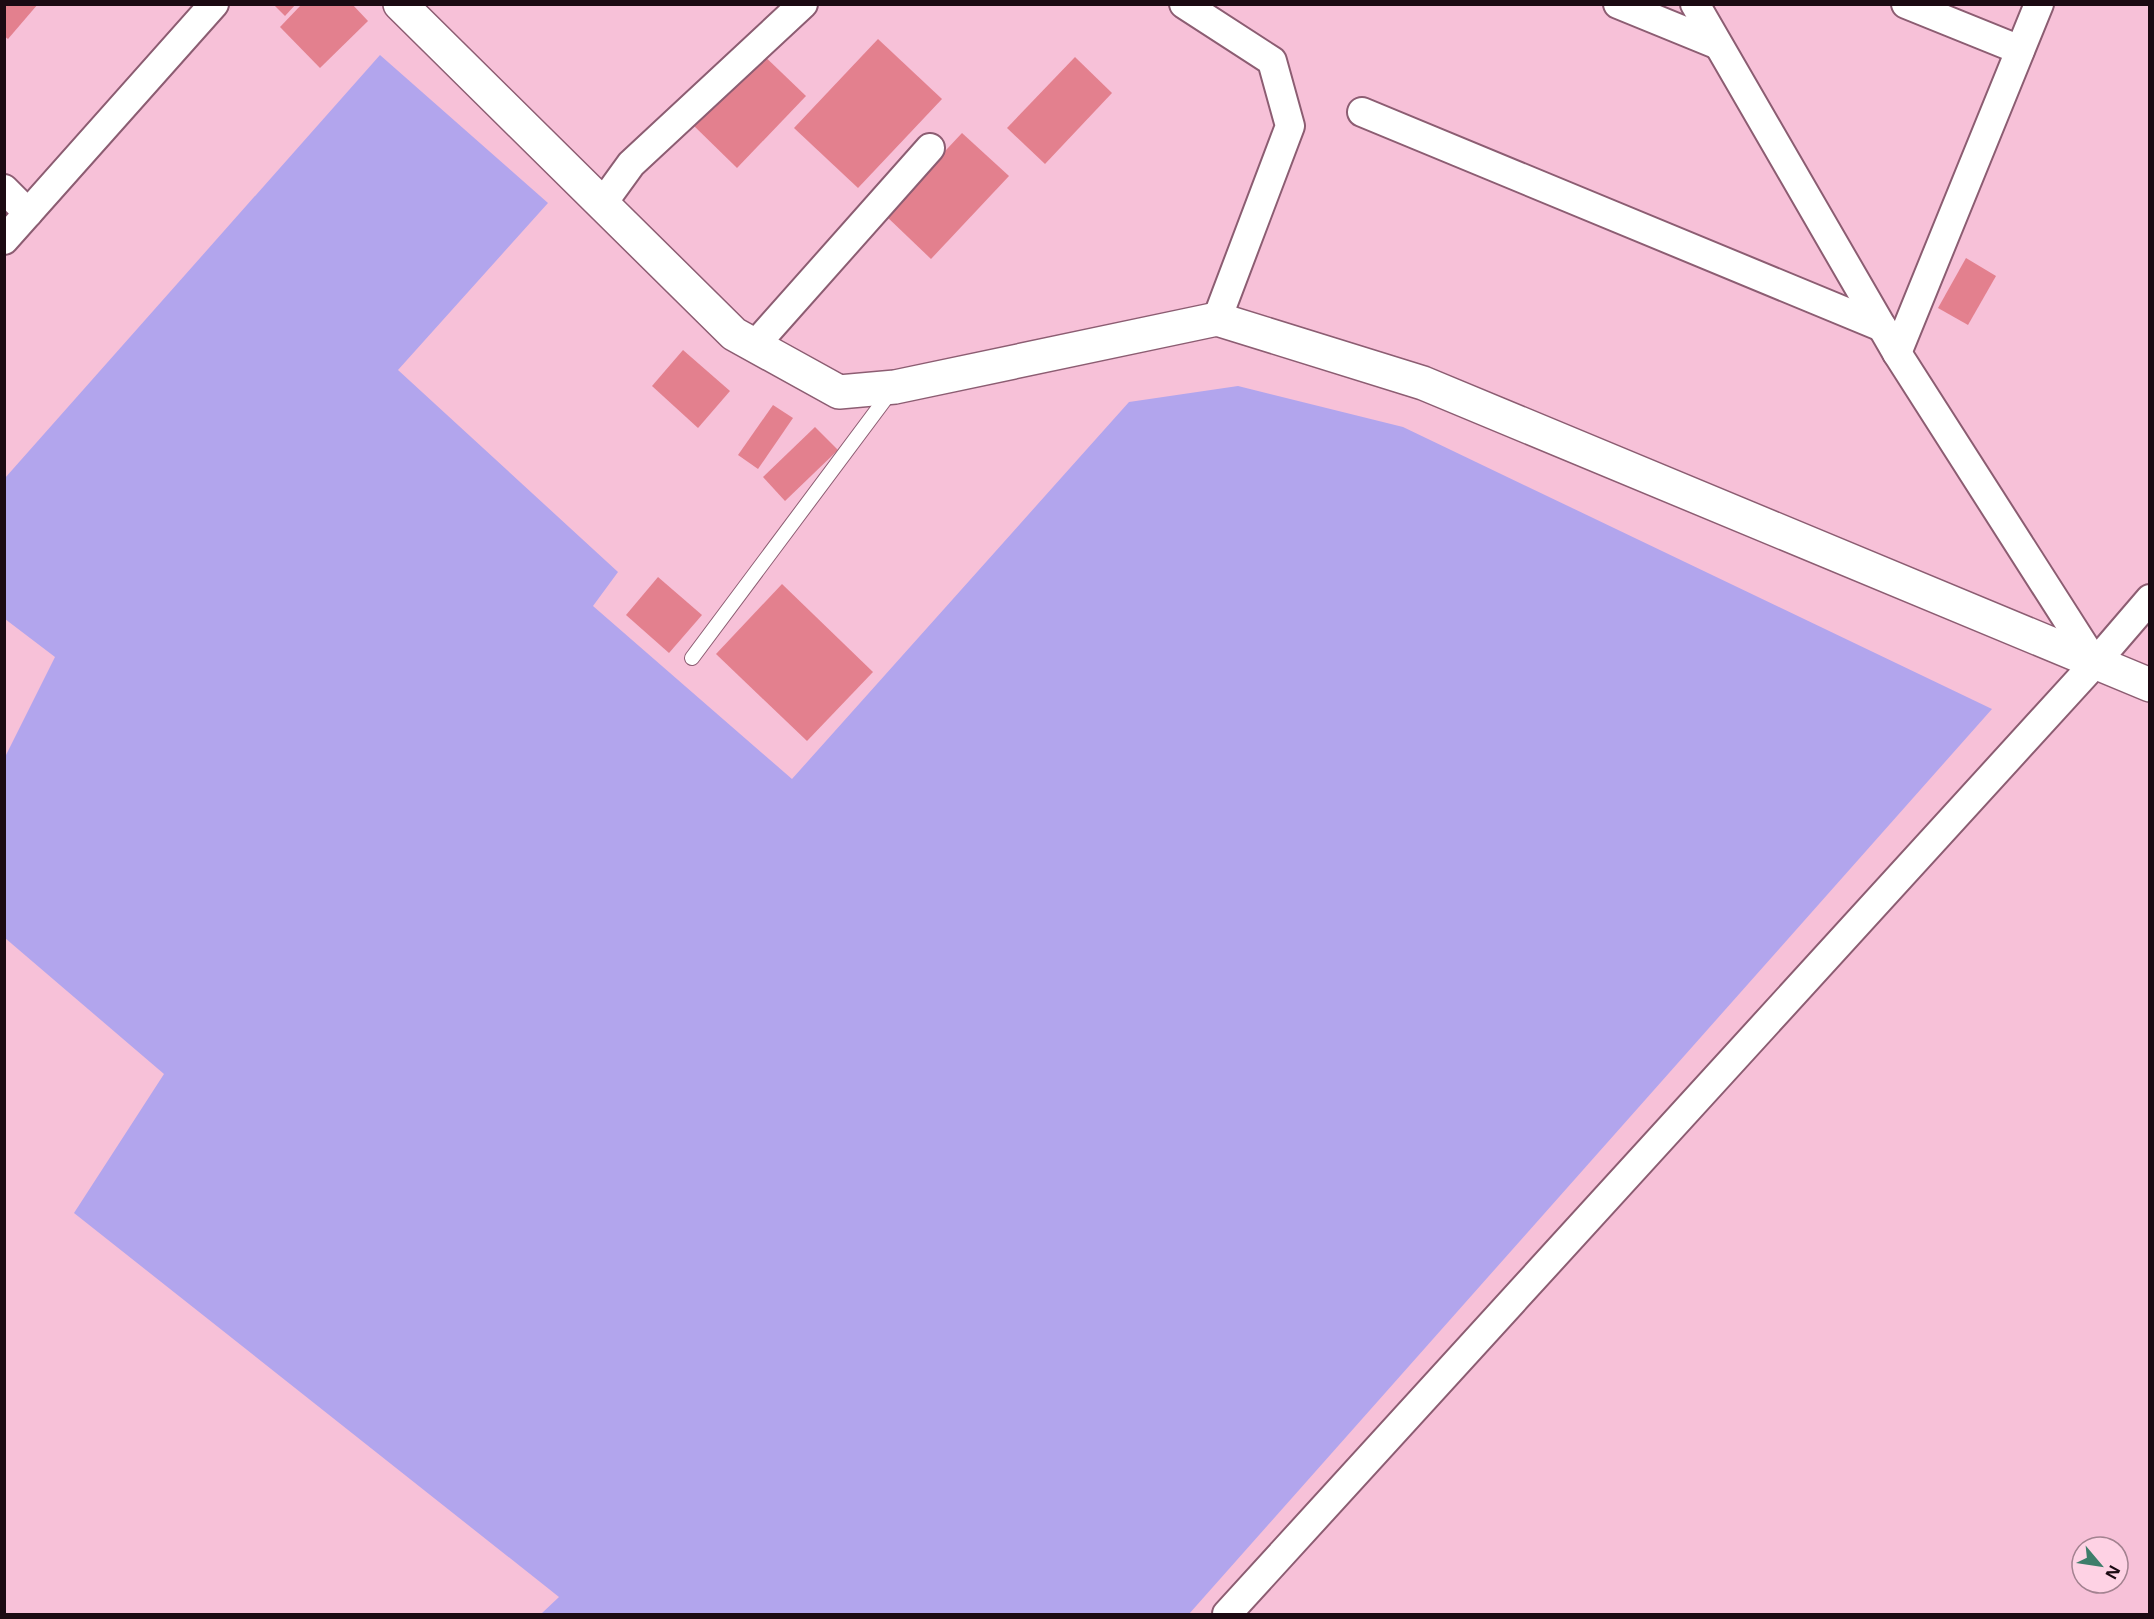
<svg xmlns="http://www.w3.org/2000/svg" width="2154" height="1619" viewBox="0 0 2154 1619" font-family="'Open Sans',sans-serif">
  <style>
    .green { fill: #b2a5ed }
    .building { fill: #e3808e }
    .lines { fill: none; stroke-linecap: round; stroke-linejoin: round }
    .service-casing { stroke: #8c5d72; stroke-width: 16 }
    .minor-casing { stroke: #8c5d72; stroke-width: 32 }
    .tertiary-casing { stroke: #8c5d72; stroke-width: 36 }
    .service { stroke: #fff; stroke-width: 14 }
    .minor { stroke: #fff; stroke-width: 28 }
    .tertiary { stroke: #fff; stroke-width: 33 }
  </style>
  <rect width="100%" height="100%" fill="#f7c1d8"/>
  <path class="green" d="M380 55 548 203 398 370 618 572 593 606 792 779 1129 402 1238 386 1403 427 1992 709 1189 1614H541L559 1597 74 1213 164 1074 5 938V757L55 657 5 619V478Z"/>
  <g class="building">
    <path d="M4 4H38L8 39 4 36Z"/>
    <path d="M273 4H296L285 16Z"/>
    <path d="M302 4H352L368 21 320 68 280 27Z"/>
    <path d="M878 39 942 99 858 188 794 128Z"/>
    <path d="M759 51 806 96 737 168 691 123Z"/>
    <path d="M1075 57 1112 93 1045 164 1007 128Z"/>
    <path d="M962 133 1009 176 931 259 885 215Z"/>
    <path d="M1966 258 1996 276 1968 325 1938 308Z"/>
    <path d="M683 350 730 391 698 428 652 386Z"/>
    <path d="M773 405 793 418 758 469 738 455Z"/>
    <path d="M815 427 838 450 785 501 763 477Z"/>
    <path d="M658 577 702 615 669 653 626 615Z"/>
    <path d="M782 584 873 672 807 741 716 654Z"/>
  </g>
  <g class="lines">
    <g class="service-casing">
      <path id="service" d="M692 658 892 390"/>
    </g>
    <g class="minor-casing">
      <g id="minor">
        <path d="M1184 4 1272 61 1290 126 1217 319"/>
        <path d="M1618 4 1716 44"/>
        <path d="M1695 4 1897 353 2095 663"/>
        <path d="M1906 4 2020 50"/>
        <path d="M1362 112 1882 327"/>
        <path d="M4 189 28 213"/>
        <path d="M602 204 631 164 803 4"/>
        <path d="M4 240 214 4"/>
        <path d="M755 345 930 148"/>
        <path d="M1897 353 2039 4"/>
        <path d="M1227 1614 2095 663 2150 599"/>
      </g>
    </g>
    <g class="tertiary-casing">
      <path id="tertiary" d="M400 4 734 334 839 392 895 387 1217 319 1423 383 2150 685"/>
    </g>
    <use href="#service" class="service"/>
    <use href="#minor" class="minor"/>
    <use href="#tertiary" class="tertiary"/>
  </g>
  <rect width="2154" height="1619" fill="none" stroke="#1b0a12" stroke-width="12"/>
  <g transform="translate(2100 1565) rotate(119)"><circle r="28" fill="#fed2e4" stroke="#a38290" stroke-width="1.5"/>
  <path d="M0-4.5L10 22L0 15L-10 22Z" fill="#3e7d6a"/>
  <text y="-9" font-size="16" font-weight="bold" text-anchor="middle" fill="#1b0a12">N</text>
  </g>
</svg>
